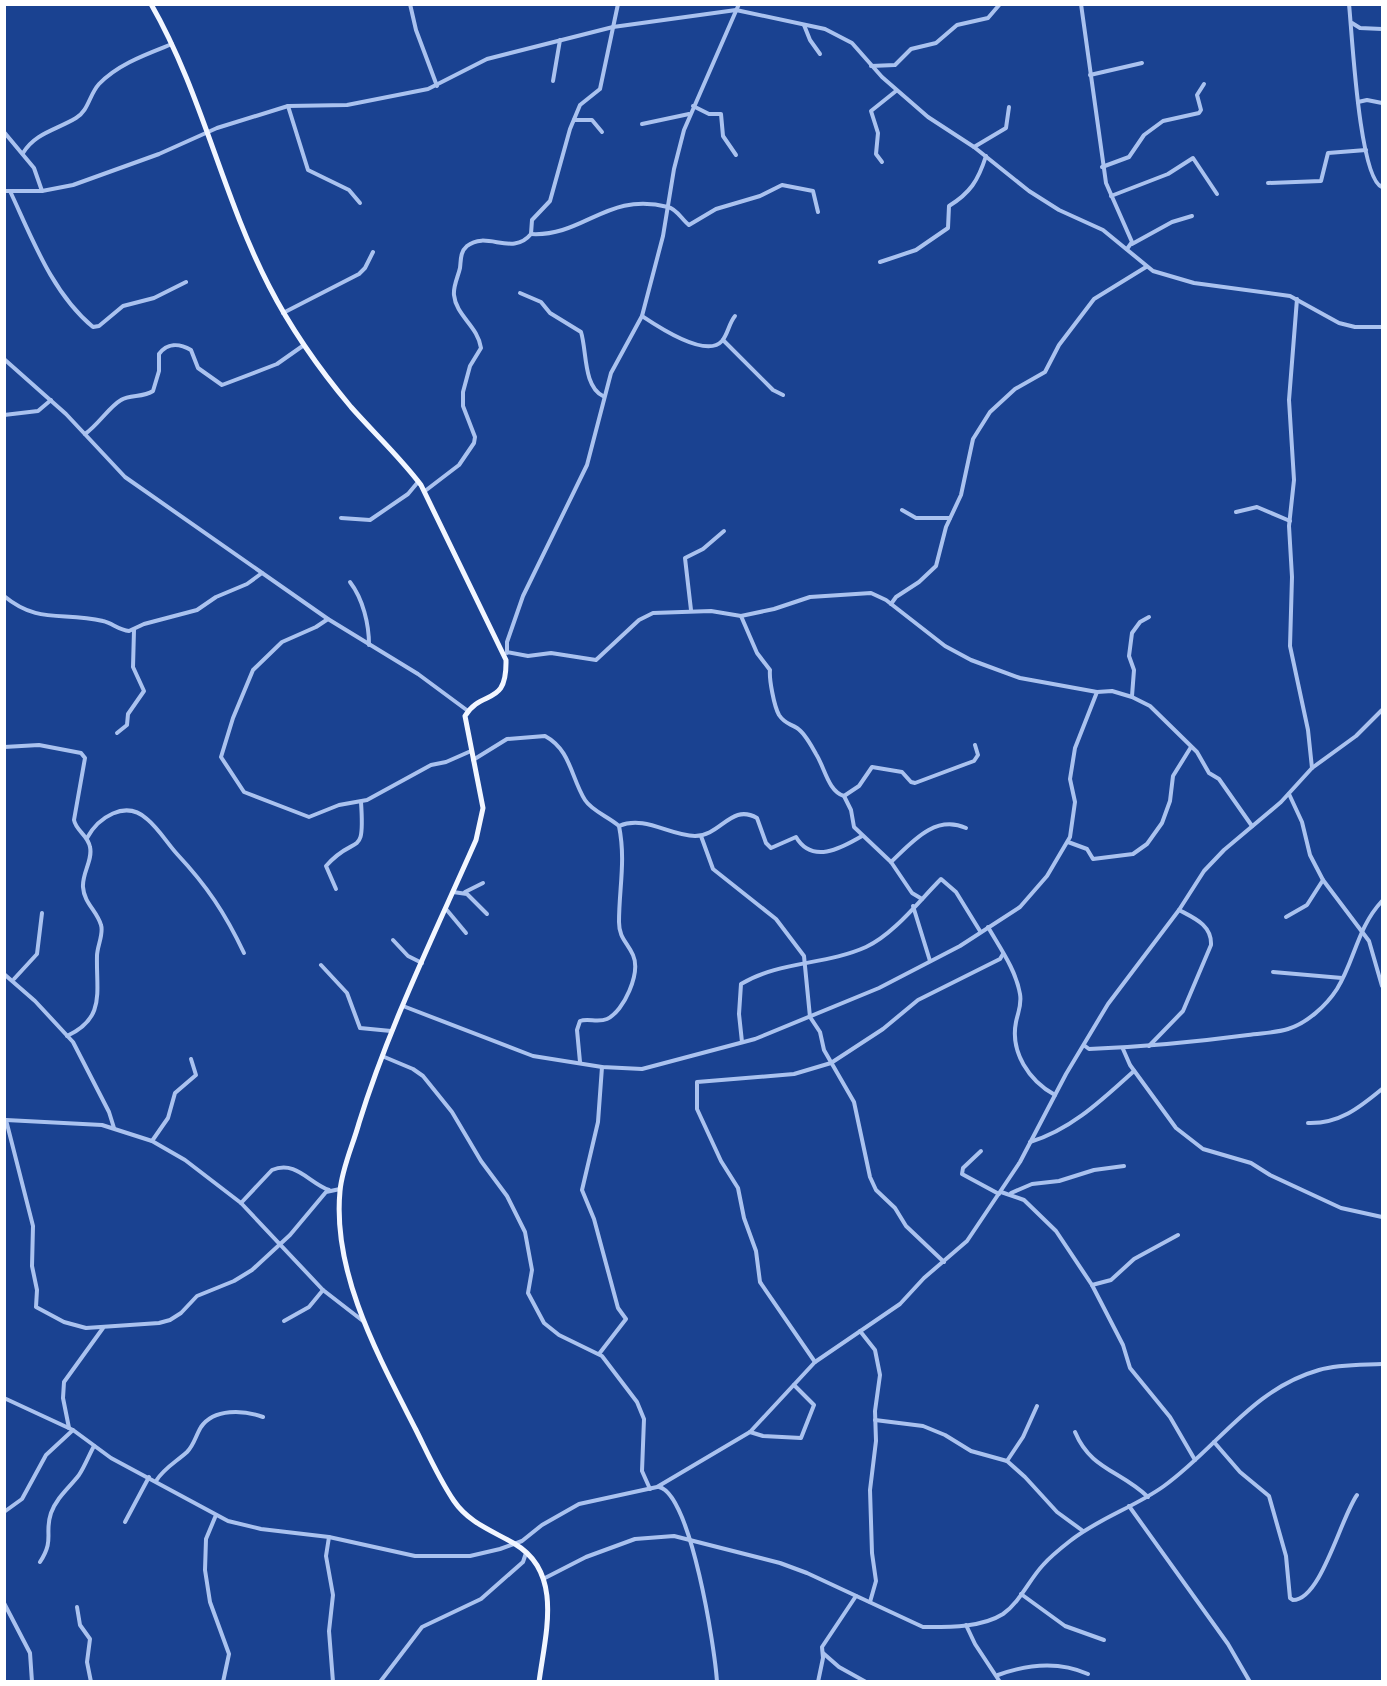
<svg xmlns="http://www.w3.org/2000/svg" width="1387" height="1686" viewBox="0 0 1387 1686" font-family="Quicksand,sans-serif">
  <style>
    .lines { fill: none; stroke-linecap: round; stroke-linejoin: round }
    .minor { stroke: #aac2ef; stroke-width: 4 }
    .major { stroke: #f2f6ff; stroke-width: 5 }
  </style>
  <rect width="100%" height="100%" fill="#1a4291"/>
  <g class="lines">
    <g class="minor">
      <path d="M410 4 416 30 437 86"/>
      <path d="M1081 4 1106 183 1132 242 1127 249"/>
      <path d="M1349 4C1352 32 1359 179 1382 187"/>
      <path d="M1352 23 1360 28 1382 29"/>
      <path d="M804 25 810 40 820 54"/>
      <path d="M871 66 895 65 911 49 936 43 957 25 988 18 1000 4"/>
      <path d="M1090 75 1142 63"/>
      <path d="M553 81 560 40"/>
      <path d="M1358 102 1367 100 1382 103"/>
      <path d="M288 106 308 170 349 190 360 203"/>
      <path d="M693 106 709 114H721L723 136 736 155"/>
      <path d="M574 120H592L602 132"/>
      <path d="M642 124 689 114"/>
      <path d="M4 132 34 168 42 191"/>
      <path d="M974 147 1006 128 1009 107"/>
      <path d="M23 153C35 133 56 130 76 118 89 110 89 95 99 84 118 64 147 54 172 44"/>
      <path d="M882 162 876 154 878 133 871 111 896 91"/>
      <path d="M1102 167 1129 157 1144 135 1163 121 1199 113 1201 110 1197 95 1204 84"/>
      <path d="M1268 183 1321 181 1328 153 1366 150"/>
      <path d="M4 191H42L73 185 159 154 217 128 288 106 347 105 428 89 487 59 613 27 736 10 825 29 852 43 882 77 928 117 974 147 1029 191 1059 210 1103 230 1153 271 1194 283 1290 296 1339 323 1355 327H1382"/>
      <path d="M10 191C32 238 52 293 93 327L99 326 123 306 154 298 186 282"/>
      <path d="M1111 196 1168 174 1193 158 1217 194"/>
      <path d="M531 234C584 237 607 191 668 207 677 209 682 220 689 225L716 209 760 196 782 185 813 191 818 212"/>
      <path d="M1132 244 1172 222 1192 216"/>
      <path d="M880 262 916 250 948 228 949 206C970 193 978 181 986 156"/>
      <path d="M520 293 541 302 550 313 581 332C587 351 583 386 603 396"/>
      <path d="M1297 299 1289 400 1294 480 1289 526 1292 577 1290 646 1308 730 1312 768"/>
      <path d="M283 313 359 274 365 268 373 252"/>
      <path d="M642 316C657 326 706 359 722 341 728 334 729 323 735 316"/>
      <path d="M723 340 773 390 783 395"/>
      <path d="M4 359 66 414 125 477 328 619 418 674 468 711"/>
      <path d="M4 415 38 411 51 400"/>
      <path d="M85 434C99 424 109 407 121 400 130 394 143 398 153 391L159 371V354C167 343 179 343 191 350L198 368 222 385 277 364 304 345"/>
      <path d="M425 491 459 465 474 443 475 437 463 406V392L470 366 481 348C478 326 456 316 454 295 453 286 458 277 460 268 461 260 460 252 467 246 487 230 512 257 531 234L532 220 550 201 570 129 580 105 600 89 618 4"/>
      <path d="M902 510 916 518H950"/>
      <path d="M1236 512 1257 507 1290 521"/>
      <path d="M341 518 370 520 408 494 418 482"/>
      <path d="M350 582C363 599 369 624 369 645"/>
      <path d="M4 596C39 625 63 611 103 621 112 623 119 630 129 631L144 624 197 610 216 597 247 584 262 573"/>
      <path d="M891 604 896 597 919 582 936 566 946 527 961 495 973 439 990 412 1015 389 1045 372 1059 345 1094 299 1146 267"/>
      <path d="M691 610 685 558 703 549 724 531"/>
      <path d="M741 616 757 653 770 670C769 679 774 706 779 715 785 724 789 723 797 728 805 733 812 747 816 754 825 768 828 791 844 796L851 810 854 827 891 862 912 893 922 899"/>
      <path d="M328 619 316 627 282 642 253 670 233 718 221 757 244 792 309 817 339 805 367 800 431 765 446 762 471 751"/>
      <path d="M507 652 528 656 551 653 596 660 639 620 653 613 711 611 741 616 774 609 810 597 871 593 886 600 945 646 971 660 1020 678 1097 692 1112 691 1132 697 1150 706 1197 752 1209 773 1219 779 1252 826"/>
      <path d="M507 653V642L523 596 587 465 611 373 642 316 663 236 674 169 684 130 739 4"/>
      <path d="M1132 696 1134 670 1129 656 1132 633 1140 622 1149 617"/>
      <path d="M117 733 127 725 128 714 144 691 133 667 134 630"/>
      <path d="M4 747 39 745 81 753 85 758 74 820C76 831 88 835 90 847 93 860 82 873 83 887 84 903 97 911 101 925 104 934 97 946 97 956 96 992 106 1018 67 1036"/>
      <path d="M473 760 507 739 545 736C571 750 571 778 585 800 592 811 609 817 619 826 626 861 619 888 619 922 619 938 627 942 633 955 641 973 624 1011 607 1019 598 1023 588 1018 580 1021L577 1030 580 1062"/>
      <path d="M1289 794 1302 822 1310 855 1323 880 1369 941 1382 986"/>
      <path d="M844 796 859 786 872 767 902 772 911 782 915 783 974 761 978 755 975 745"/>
      <path d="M619 826C645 815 670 836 695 836 721 836 731 803 757 818L766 843 771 848 796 837C812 864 840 849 862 836"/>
      <path d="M701 836 713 869 776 919 804 956 810 1017 820 1032 824 1050 854 1102 870 1177 876 1190 895 1208 906 1226 944 1262"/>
      <path d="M87 838C98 818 125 799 147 819 159 829 167 843 177 854 207 886 225 913 244 953"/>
      <path d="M1068 842 1087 849 1093 859 1133 854 1147 844 1162 823 1170 801 1173 776 1191 747"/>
      <path d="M891 862C912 842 935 814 966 828"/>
      <path d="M336 889 326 866C356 832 365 861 361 802"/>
      <path d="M453 892 467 894 487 914"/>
      <path d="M465 892 483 883"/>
      <path d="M913 906 930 961"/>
      <path d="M446 909 466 933"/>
      <path d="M1286 917 1307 905 1323 880"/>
      <path d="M988 927C1000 948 1016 970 1020 994 1022 1005 1018 1012 1016 1022 1010 1052 1029 1081 1055 1095"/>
      <path d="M393 940 408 956 422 963"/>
      <path d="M321 965 347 993 360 1028 391 1031"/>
      <path d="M1273 972 1342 978"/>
      <path d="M4 974 35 1001 73 1042 109 1112 114 1128"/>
      <path d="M14 979 37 954 42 913"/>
      <path d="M403 1006 533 1056 602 1067 642 1069 755 1039 879 988 960 946 1020 907 1047 876 1070 837 1075 802 1070 779 1075 748 1097 692"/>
      <path d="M742 1042 739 1014 741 984C779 961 826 965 866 947 894 934 919 901 941 879L956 892 980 931"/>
      <path d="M1085 1046 1089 1049C1142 1047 1195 1042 1248 1035 1261 1033 1275 1033 1288 1029 1307 1023 1326 1006 1337 989 1355 960 1357 928 1382 901"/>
      <path d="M1149 1046 1183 1011 1211 945C1212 925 1194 918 1179 910"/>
      <path d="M1123 1049 1130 1065 1176 1128 1203 1149 1251 1163 1270 1175 1341 1208 1382 1217"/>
      <path d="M382 1056 413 1069 423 1076 452 1112 481 1161 507 1196 525 1232 532 1270 528 1293 544 1323 559 1335 602 1356 637 1402 644 1419 642 1471 650 1489"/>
      <path d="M6 1120 33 1226 32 1266 37 1290 36 1307 64 1322 86 1328 159 1323 170 1320 181 1313 197 1296 234 1281 252 1270 290 1235 326 1192 340 1189"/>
      <path d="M6 1120 102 1125 152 1141 185 1160 241 1203 323 1290 363 1321"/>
      <path d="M1308 1123C1339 1124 1359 1108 1382 1089"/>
      <path d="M152 1141 168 1118 175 1093 196 1075 191 1059"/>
      <path d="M1030 1142C1071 1130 1103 1099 1134 1071"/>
      <path d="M981 1151 963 1168 962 1174 999 1194"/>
      <path d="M1001 1192 1024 1200 1056 1231 1092 1285 1123 1345 1130 1368 1170 1417 1195 1460"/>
      <path d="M1011 1193 1032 1184 1059 1181 1094 1170 1124 1166"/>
      <path d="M241 1203 272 1170C296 1160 309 1183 329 1190"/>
      <path d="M1092 1285 1111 1280 1134 1259 1178 1235"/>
      <path d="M284 1321 309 1307 323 1290"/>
      <path d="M860 1331 875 1350 880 1375 875 1411 876 1441 870 1490 872 1553 876 1581 870 1602"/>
      <path d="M599 1354 626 1319 618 1308 594 1219 582 1190 598 1122 602 1067"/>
      <path d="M815 1362 760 1282 756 1251 744 1218 738 1188 721 1161 697 1109V1082L794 1074 831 1063 883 1029 918 1000 1000 959 1003 954"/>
      <path d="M4 1398 73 1430 111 1458 228 1521 261 1529 329 1537 415 1556H470L500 1549 522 1541 542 1525 579 1504 657 1487 750 1432 815 1362 900 1304 924 1278 967 1241 1020 1162 1066 1074 1108 1004 1179 910 1204 871 1224 850 1281 802 1312 768 1356 736 1382 710"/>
      <path d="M875 1420 923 1426 945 1435 971 1451 1007 1461 1025 1477 1057 1512 1083 1531"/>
      <path d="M69 1428 63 1398 64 1382 103 1328"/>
      <path d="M750 1432 763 1436 801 1438 814 1405 794 1385"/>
      <path d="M1075 1432C1091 1470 1120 1470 1148 1497"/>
      <path d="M1214 1442 1240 1472 1269 1496 1286 1556 1290 1598 1293 1600C1321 1600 1341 1517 1357 1495"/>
      <path d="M1007 1461 1023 1437 1037 1406"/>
      <path d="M156 1481C164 1468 176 1462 187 1452 194 1445 196 1435 201 1427 214 1408 244 1410 263 1417"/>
      <path d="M659 1487C691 1494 715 1649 717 1682"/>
      <path d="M1129 1506 1228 1644 1250 1682"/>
      <path d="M4 1512 22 1499 46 1455 73 1430"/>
      <path d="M216 1515 206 1539 205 1570 210 1602 229 1654 223 1682"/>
      <path d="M125 1522 149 1477"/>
      <path d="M329 1537 326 1556 333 1595 329 1631 333 1682"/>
      <path d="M40 1562C55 1539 44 1534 51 1513 57 1497 69 1488 79 1475 85 1466 89 1455 94 1446"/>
      <path d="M545 1578 586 1557 635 1539 674 1536 780 1563 807 1573 923 1627C947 1627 981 1628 1003 1614 1020 1602 1029 1580 1043 1565 1051 1556 1061 1548 1070 1541 1099 1518 1135 1507 1164 1486 1218 1447 1252 1389 1319 1370 1339 1364 1362 1365 1382 1364"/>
      <path d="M1021 1594 1065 1626 1104 1640"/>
      <path d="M4 1603 30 1653 32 1682"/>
      <path d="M77 1607 80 1625 90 1639 87 1662 91 1682"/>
      <path d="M966 1625 975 1644 1000 1682"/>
      <path d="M823 1653 839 1667 866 1682"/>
      <path d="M998 1675C1028 1664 1059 1661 1088 1674"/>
      <path d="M380 1682 422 1627 481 1599 523 1562 526 1553"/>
      <path d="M818 1682 823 1658 822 1647 856 1596"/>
    </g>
    <path class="major" d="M151 4C202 93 222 195 269 286 291 329 320 370 351 407 374 433 400 457 421 485L506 660C507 708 482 688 465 716L483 808 476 840C435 933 389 1026 359 1123 353 1145 342 1168 340 1191 332 1274 380 1359 416 1430 428 1454 439 1479 454 1501 469 1523 493 1531 515 1544 564 1573 545 1635 539 1682"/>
  </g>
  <rect width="1387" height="1686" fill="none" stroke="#ffffff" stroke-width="12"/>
</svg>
